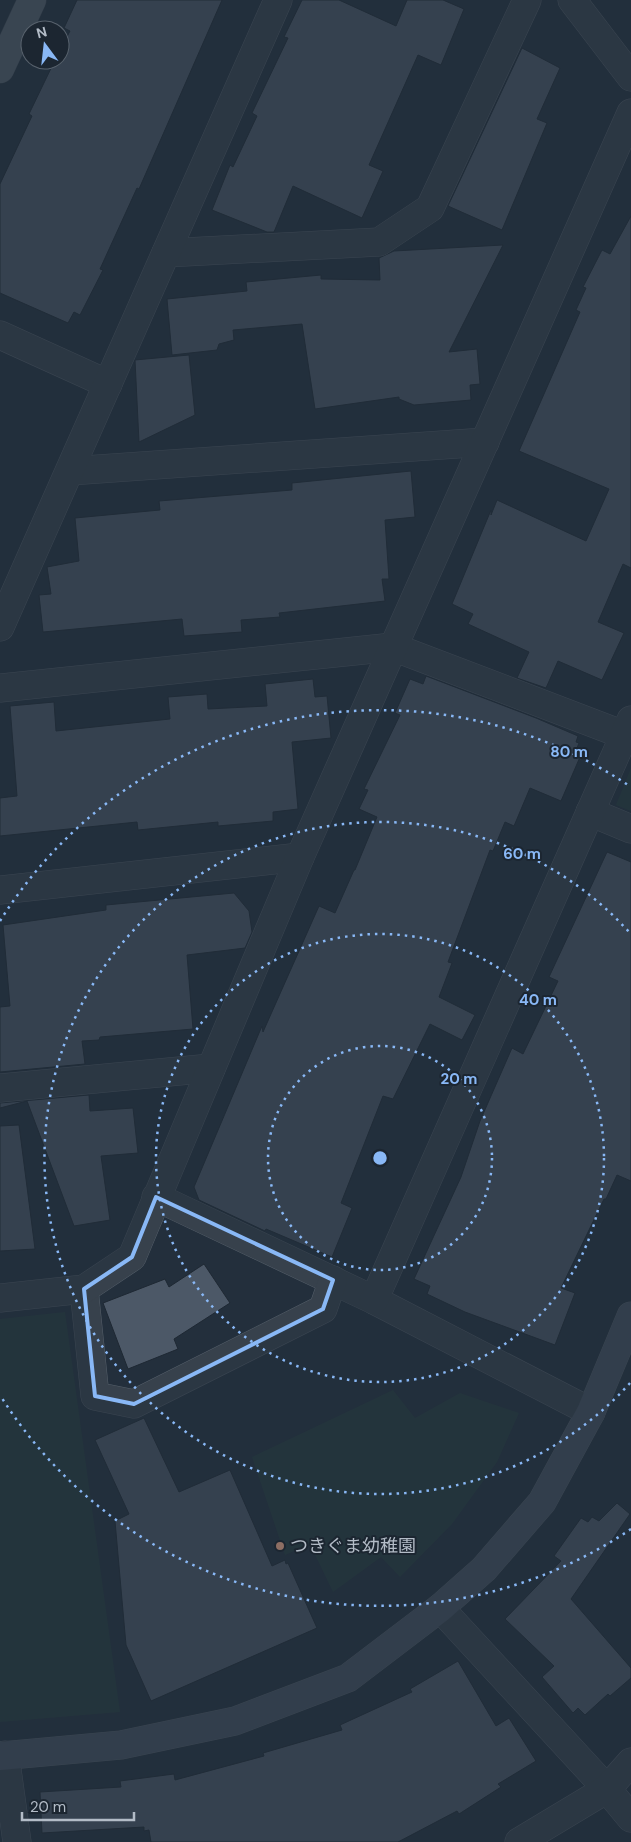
<svg xmlns="http://www.w3.org/2000/svg" width="631" height="1842" viewBox="0 0 631 1842" font-family="'DM Sans','Noto Sans JP',sans-serif">
  <style>
    .green { fill: #253b3d }
    .building { fill: #4c5867; stroke: #1e2833 }
    .lines { fill: none; stroke-linecap: round; stroke-linejoin: round }
    .street-casing { stroke: #555f6a; stroke-width: 29 }
    .secondary-casing { stroke: #555f6a; stroke-width: 29 }
    .primary-casing { stroke: #404a55; stroke-width: 29 }
    .street { stroke: #37414c; stroke-width: 28 }
    .secondary { stroke: #45505f; stroke-width: 28 }
    .primary { stroke: #55606c; stroke-width: 28 }
    .marked { fill: none; stroke: #89b8f6; stroke-width: 4; stroke-linejoin: round }
    .ring { fill: none; stroke: #89b8f6; stroke-width: 2.5; stroke-dasharray: 2.5 5 }
    .education-dot { fill: #8d6e63; stroke: #1c2631; stroke-width: 2 }
    .labels { text-anchor: middle; stroke-width: 4; stroke-linejoin: round; paint-order: stroke }
    .poi-label { font-size: 18px; fill: #b3bcc7; stroke: #1c2631; text-anchor: start }
    .centre { fill: #89b8f6; stroke: #1c2631; stroke-width: 2.5 }
    .ring-label { font-size: 15px; text-anchor: middle; font-weight: bold; fill: #89b8f6; stroke: #1c2631; stroke-width: 4; stroke-linejoin: round; paint-order: stroke }
  </style>
  <rect width="100%" height="100%" fill="#232f3c"/>
  <g class="green">
    <path d="M631 768V811L616 805Z"/>
    <path d="M65 1312 120 1712 0 1722V1319Z"/>
    <path d="M393 1390 415 1418 460 1393 519 1413 497 1462 452 1524 400 1577 381 1557 333 1592 310 1544 285 1555 252 1457Z"/>
  </g>
  <g class="building">
    <path d="M77 0H222L139 189 137 188 100 269 103 270 80 315 74 312 68 323 0 293V184L32 116 29 114 55 60H60V50L70 31 64 28Z"/>
    <path d="M302 0H339L396 26 407 0H443L464 9 441 65 418 55 369 165 383 171 362 218 293 186 274 232H267L212 210 230 165 233 167 257 116 252 113 288 38 284 37Z"/>
    <path d="M522 48 560 68 537 119 547 123 502 230 448 206Z"/>
    <path d="M631 216V568L623 564 598 622 624 633 602 680 558 661 546 688 517 678 529 652 468 624 473 614 452 604 491 510V515L497 500 586 541 609 489 519 451 580 312 576 310 586 288 583 287 602 250 610 254Z"/>
    <path d="M503 245 449 352 477 349 480 384 470 385 471 400 414 405 399 399V397L315 409 302 324 233 330 234 340 219 344 217 350 172 355 167 299 247 291 246 282 321 275V279L380 280 379 258 394 251Z"/>
    <path d="M189 355 195 415 139 442 135 360Z"/>
    <path d="M411 471 415 517 385 520 389 579H382L385 601 279 613 280 617 241 620 242 632 184 636 182 619 43 632 39 595 51 594 47 567 79 561 75 518 160 510 159 501 292 490V483Z"/>
    <path d="M426 676 536 718 578 736 576 742 579 743 574 755 580 757 561 801 530 788 514 826 505 822 493 851 490 850 448 962 452 963 439 997 475 1015 462 1040 430 1024 393 1099 383 1096 341 1203 352 1208 332 1257 266 1229 265 1231 199 1200 194 1187 262 1026 263 1032 319 906 335 913 354 870H355L377 817 359 809 368 790 364 789 400 715 395 713 410 679 423 684Z"/>
    <path d="M313 679 315 697 327 696 331 738 292 742 298 809 273 812V821L218 826V822L138 830 137 822 0 836V798L17 796 10 706 54 702 56 731 170 719 168 697 207 694 208 709 267 706 265 684Z"/>
    <path d="M607 852 631 862V1181L617 1175 606 1199H604L561 1288 575 1293 555 1345 465 1312 427 1294 430 1286 414 1279 461 1177 480 1121 512 1048 523 1054 558 981 549 977Z"/>
    <path d="M234 893 249 911 252 932 245 948 187 955 193 1029 100 1037 99 1040 82 1041 85 1064 0 1072V1007L10 1006 3 925 106 910V905Z"/>
    <path d="M89 1095 90 1111 133 1108 138 1153 101 1156 110 1220 74 1226 27 1101 0 1108V1103Z"/>
    <path d="M19 1125 35 1249 0 1251V1126Z"/>
    <path d="M204 1264 230 1303 174 1339 178 1349 128 1369 103 1303 165 1279 169 1287Z"/>
    <path d="M144 1418 179 1492 230 1470 272 1566 285 1560 286 1564 288 1563 317 1628 151 1701 126 1645 115 1521 129 1514 95 1440Z"/>
    <path d="M617 1503 630 1514 571 1599 631 1668V1678L610 1696 608 1694 585 1715 578 1708 573 1713 542 1677 554 1666 505 1619 561 1561 554 1556 581 1518 588 1522 592 1517 599 1521Z"/>
    <path d="M458 1661 496 1726 509 1718 536 1761 498 1784 501 1787 459 1814 457 1811 398 1842H151L149 1830 144 1831V1827L42 1833 40 1792 121 1787 120 1781 174 1774 175 1780 264 1756 263 1753 342 1730 340 1725 412 1692 410 1689Z"/>
  </g>
  <g class="lines">
    <g class="street-casing">
      <g id="street">
        <path d="M572 0 631 77"/>
        <path d="M166 253 379 242 430 208 527 0"/>
        <path d="M0 335 108 384"/>
        <path d="M70 471 485 442"/>
        <path d="M0 627 278 0"/>
        <path d="M0 688 393 647 624 735"/>
        <path d="M590 812 631 829"/>
        <path d="M0 890 300 857"/>
        <path d="M0 1088 211 1068"/>
        <path d="M156 1197 374 1300 591 1412"/>
        <path d="M84 1289 95 1396 134 1404 323 1309 333 1280"/>
        <path d="M0 1298 84 1289 132 1257 300 857 631 113"/>
        <path d="M374 1300 631 720"/>
        <path d="M440 1608 607 1789 631 1818"/>
        <path d="M5 1755 17 1842"/>
        <path d="M519 1842 607 1789 631 1762"/>
      </g>
    </g>
    <g class="secondary-casing">
      <path id="secondary" d="M0 1756 121 1745 235 1721 348 1678 440 1608 484 1569 542 1502 591 1412 631 1316"/>
    </g>
    <g class="primary-casing">
      <path id="primary" d="M0 69 32 0"/>
    </g>
    <use href="#street" class="street"/>
    <use href="#secondary" class="secondary"/>
    <use href="#primary" class="primary"/>
  </g>
  <path d="M0 0H631V1842H0ZM156 1197 333 1280 323 1309 134 1404 95 1396 84 1289 132 1257Z" fill="#232f3c" fill-opacity=".55" fill-rule="evenodd"/>
  <path class="marked" d="M156 1197 333 1280 323 1309 134 1404 95 1396 84 1289 132 1257Z"/>
  <g class="ring">
    <circle cx="380" cy="1158" r="112"/>
    <circle cx="380" cy="1158" r="224"/>
    <path d="M630 1383A336 336 0 1 1 630 933"/>
    <path d="M631 1529A448 448 0 0 1 0 1395M0 921A448 448 0 0 1 631 787"/>
  </g>
  <circle class="education-dot" cx="280" cy="1546" r="5"/>
  <g class="labels">
    <g class="poi-label">
      <text x="290" y="1552">つきぐま幼稚園</text>
    </g>
  </g>
  <circle cx="380" cy="1158" r="8" class="centre"/>
  <g class="ring-label">
    <text x="569" y="757">80 m</text>
    <text x="522" y="859">60 m</text>
    <text x="538" y="1005">40 m</text>
    <text x="459" y="1084">20 m</text>
  </g>
  <g transform="translate(45 45) rotate(345)"><circle r="24" fill="#1c2631" stroke="#58626d"/>
  <path d="M0-4L9 19L0 12L-9 19Z" fill="#89b8f6"/>
  <text y="-8" font-size="14" font-weight="bold" text-anchor="middle" fill="#b3bcc7">N</text>
  </g>
  <path d="M22 1812v8h112v-8" fill="none" stroke="#b3bcc7" stroke-width="2.5"/>
  <text x="30" y="1812" font-size="15" fill="#b3bcc7" stroke="#1c2631" stroke-width="4" paint-order="stroke">20 m</text>
</svg>
